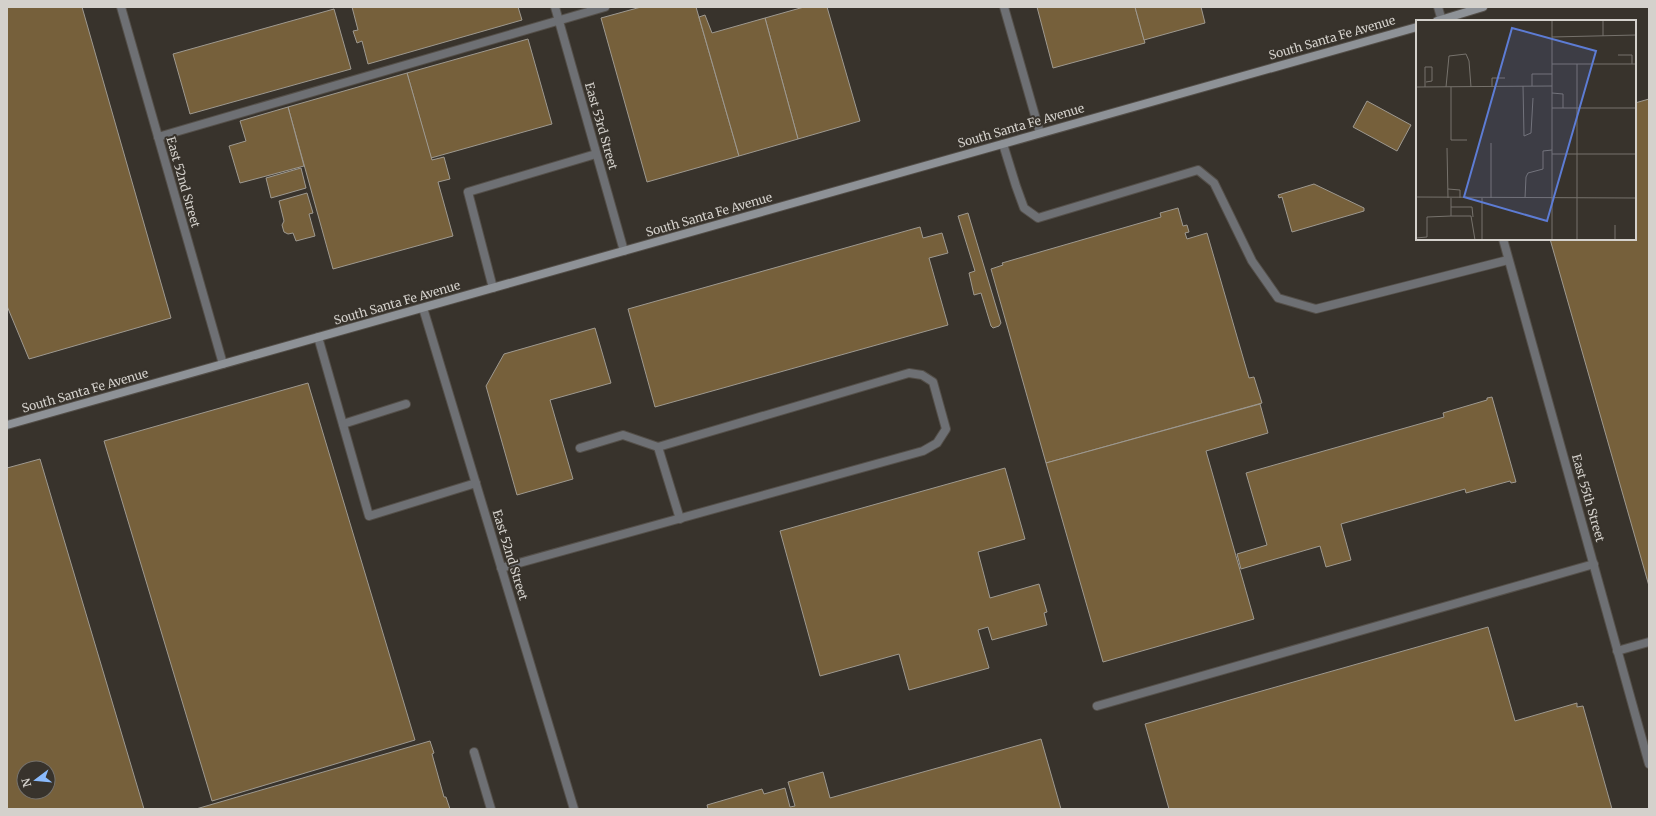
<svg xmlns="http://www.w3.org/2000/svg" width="1656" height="816" viewBox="0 0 1656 816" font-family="Merriweather,serif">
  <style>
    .building { fill: #76603b; stroke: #9e9990; fill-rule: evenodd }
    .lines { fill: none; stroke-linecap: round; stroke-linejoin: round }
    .service-casing { stroke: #544f49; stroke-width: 10 }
    .minor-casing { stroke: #544f49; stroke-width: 10 }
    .tertiary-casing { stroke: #544f49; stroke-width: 10 }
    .secondary-casing { stroke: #544f49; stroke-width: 10 }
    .service { stroke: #6e7074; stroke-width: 8 }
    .minor { stroke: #6e7074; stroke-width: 8 }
    .tertiary { stroke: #6e7074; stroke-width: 8 }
    .secondary { stroke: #8e9297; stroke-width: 8 }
    .labels { text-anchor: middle; stroke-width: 4; stroke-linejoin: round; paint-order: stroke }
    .street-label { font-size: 12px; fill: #d4d1cc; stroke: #38332c }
    .inset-road { fill: none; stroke: #76726c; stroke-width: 1 }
    .view { fill: #5d7cd4; fill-opacity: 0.15; stroke: #5d7cd4; stroke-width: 2 }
    .inset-edge { fill: none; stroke: #d4d1cc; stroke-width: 2 }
  </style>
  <rect width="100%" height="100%" fill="#38332c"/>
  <g class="building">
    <path d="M7 7H82L171 318 29 359 7 306Z"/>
    <path d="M352 7H518L522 20 368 64 362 41 357 43 353 31 358 30Z"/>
    <path d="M641 7H696L739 156 647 182 601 18Z"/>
    <path d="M804 7H827L860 121 798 139 765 18Z"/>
    <path d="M1037 7H1135L1145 43 1053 68Z"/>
    <path d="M1135 7H1201L1205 23 1144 40Z"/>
    <path d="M334 9 351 69 190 114 173 54Z"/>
    <path d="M705 15 712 33 765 18 798 139 739 156 699 17Z"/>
    <path d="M528 39 552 124 431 158 407 73Z"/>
    <path d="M407 73 432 160 444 157 450 179 438 182 453 236 333 269 288 107Z"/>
    <path d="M1649 99V586L1550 239H1635V103Z"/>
    <path d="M1367 101 1411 125 1397 151 1353 127Z"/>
    <path d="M288 107 304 166 240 183 229 146 246 141 240 121Z"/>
    <path d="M301 168 306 188 271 198 266 178Z"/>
    <path d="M1314 184 1364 208V211L1292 232 1282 197 1279 198 1278 195Z"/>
    <path d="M307 193 313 213 309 214 315 236 296 241 293 233 288 234 284 232 282 225 284 221 279 201Z"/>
    <path d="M1178 208 1183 226 1187 225 1189 232 1185 233 1187 239 1207 233 1249 378 1254 377 1262 403 1046 463 991 269 1003 265 1002 263 1161 217 1160 213Z"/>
    <path d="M968 213 1001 323 999 326 993 328 991 326 981 293 974 295 969 273 975 271 958 216Z"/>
    <path d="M920 227 923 238 942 233 948 253 929 258 948 325 655 407 628 309Z"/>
    <path d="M595 328 611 383 550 400 573 479 517 495 486 386 504 354Z"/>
    <path d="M308 383 415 740 212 801 104 441Z"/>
    <path d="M1492 397 1516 482 1511 483 1510 481 1466 493 1465 489 1341 524 1351 560 1326 567 1320 546 1241 569 1237 554 1267 545 1246 473 1444 417 1443 413 1487 400V398Z"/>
    <path d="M1260 404 1268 433 1206 451 1254 619 1103 662 1046 463Z"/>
    <path d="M40 459 144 809H7V468ZM24 768H48V792H24Z"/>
    <path d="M1005 468 1025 539 978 552 990 598 1039 584 1047 612 1044 613 1047 625 992 640 988 627 978 630 989 668 909 690 899 654 820 676 780 531Z"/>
    <path d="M1488 627 1515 721 1577 703V707L1583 706 1612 809H1169L1145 724Z"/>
    <path d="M1041 739 1061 809H708L707 805 762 789 764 794 785 788 790 807 795 806 788 782 823 772 830 798Z"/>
    <path d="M430 741 434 753 432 754 444 797H446L450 809H196Z"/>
  </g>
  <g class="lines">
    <g class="service-casing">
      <g id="service">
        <path d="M158 137 605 7"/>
        <path d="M1003 144 1016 186 1024 208 1038 218 1198 170 1214 183 1252 261 1278 298 1316 309 1508 260"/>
        <path d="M493 288 468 192 596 154"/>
        <path d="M318 337 369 516 476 483"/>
        <path d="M343 424 406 404"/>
        <path d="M658 447 680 519"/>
        <path d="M501 568 923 451 937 443 946 429 933 382 922 375 909 373 658 447 623 435 580 448"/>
        <path d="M1617 651 1649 642"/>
        <path d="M1097 706 1594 564"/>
        <path d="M474 752 491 809"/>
      </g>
    </g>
    <g class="minor-casing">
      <g id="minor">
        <path d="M121 7 223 364"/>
        <path d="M555 7 624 251"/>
        <path d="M1004 7 1040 133"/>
        <path d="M423 308 574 809"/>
      </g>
    </g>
    <g class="tertiary-casing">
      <g id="tertiary">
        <path d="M1438 7 1442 21"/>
        <path d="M1503 239 1649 764"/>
      </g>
    </g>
    <g class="secondary-casing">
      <g id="secondary">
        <path d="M1437 21 1483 7"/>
        <path d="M7 425 1417 27"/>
      </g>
    </g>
    <use href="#service" class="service"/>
    <use href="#minor" class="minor"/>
    <use href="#tertiary" class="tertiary"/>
    <use href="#secondary" class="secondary"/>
  </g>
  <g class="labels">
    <g class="street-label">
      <text transform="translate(1332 38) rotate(-16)" y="4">South Santa Fe Avenue</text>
      <text transform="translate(601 126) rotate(74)" y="4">East 53rd Street</text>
      <text transform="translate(1021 126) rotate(-16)" y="4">South Santa Fe Avenue</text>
      <text transform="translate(183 182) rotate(74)" y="4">East 52nd Street</text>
      <text transform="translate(709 215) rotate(-16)" y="4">South Santa Fe Avenue</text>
      <text transform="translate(397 303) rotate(-16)" y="4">South Santa Fe Avenue</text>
      <text transform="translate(85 391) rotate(-16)" y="4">South Santa Fe Avenue</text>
      <text transform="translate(1588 498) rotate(74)" y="4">East 55th Street</text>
      <text transform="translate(510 555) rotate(73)" y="4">East 52nd Street</text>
    </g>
  </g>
  <g transform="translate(1416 20)">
    <rect width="220" height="220" fill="#38332c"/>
    <path class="inset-road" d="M187 0V16M136 17 220 15M202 35H216V44M136 44H220M76 66V58H89M107 66 108 116 115 113 117 78M116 66V54H136M0 67 136 66M9 67V47H16V61L10 62M30 67 33 36 50 34 53 41 55 67M35 67V120H51M136 73 147 74V88M136 88H220M31 128 32 178M136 134H220M32 169 44 170V178M0 177 220 178M35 178V196H55L59 220M66 178V220M75 178V123M109 178 110 157 112 153 127 149V131L136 130M35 187H56L57 197M199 205V220M0 218 11 217V197L35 196M136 220V0M161 220V44"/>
    <path class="view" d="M96 8 180 31 131 201 48 177Z"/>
    <rect width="220" height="220" class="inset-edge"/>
  </g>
  <rect width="1656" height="816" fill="none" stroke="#d4d1cc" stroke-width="16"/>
  <g transform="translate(36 780) rotate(254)"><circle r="19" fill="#38332c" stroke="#76726c"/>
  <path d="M0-3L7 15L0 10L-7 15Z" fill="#8abafc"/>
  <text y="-6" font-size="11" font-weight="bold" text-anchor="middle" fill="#d4d1cc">N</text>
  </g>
</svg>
